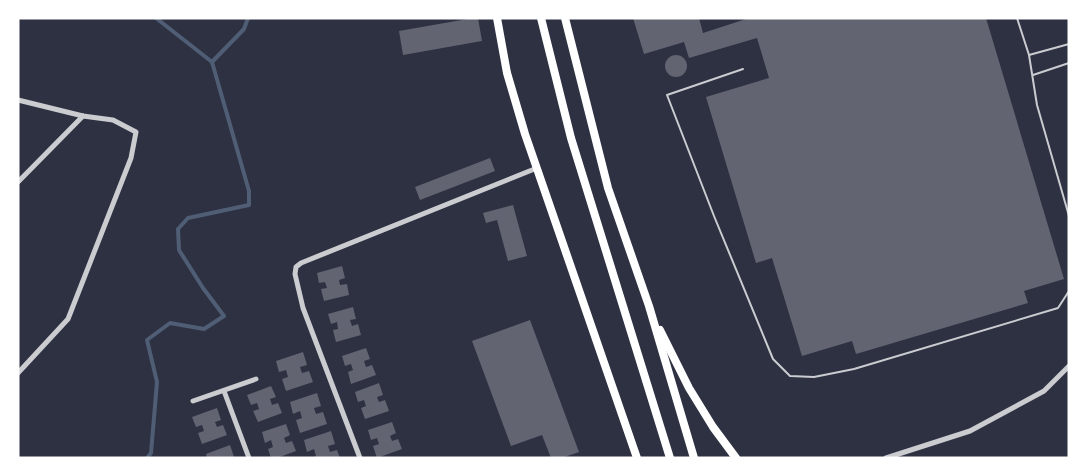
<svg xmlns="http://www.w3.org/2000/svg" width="1087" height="476" viewBox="0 0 1087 476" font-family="Jost,sans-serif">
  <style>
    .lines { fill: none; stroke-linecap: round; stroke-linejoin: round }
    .stream { stroke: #4f5d75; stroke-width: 4 }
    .building { fill: #626471 }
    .service { stroke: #caccd0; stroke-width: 2 }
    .minor { stroke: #caccd0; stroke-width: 5 }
    .trunk { stroke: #fff; stroke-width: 8 }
  </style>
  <rect width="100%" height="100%" fill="#2d3142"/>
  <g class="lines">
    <g class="stream">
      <path d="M156 18 212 62"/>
      <path d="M147 458 151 453 157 382 147 340 170 323 204 329 224 316 203 288 179 250 178 229 188 218 249 205V191L212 62 244 29 248 18"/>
    </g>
  </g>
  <g class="building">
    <path d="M473 18H478L482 41 403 55 399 31Z"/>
    <path d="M633 18H699L703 33 749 18H986L1064 279 1024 291 1028 303 856 354 852 341 802 356 772 258 756 263 706 97 769 78 757 38 689 58 684 42 644 54Z"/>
    <circle cx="676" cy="66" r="11"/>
    <path d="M490 158 495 171 420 200 415 187Z"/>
    <path d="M513 205 527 256 508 261 497 220 486 223 483 213Z"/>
    <path d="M342 266 345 278 339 280 340 285 347 284 349 295 324 301 321 289 327 288 325 282 319 283 317 273Z"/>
    <path d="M353 307 356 319 350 320 352 326 358 324 361 335 336 342 333 330 338 329 337 322 331 324 328 314Z"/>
    <path d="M530 320 579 452 562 458H551L542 435 511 446 472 341Z"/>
    <path d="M366 348 370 359 364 361 366 367 372 365 376 375 351 384 348 372 353 370 351 364 345 366 342 356Z"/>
    <path d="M303 352 307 365 300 367 302 373 309 371 313 382 286 391 282 379 288 377 286 370 279 372 276 361Z"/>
    <path d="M379 383 383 395 377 397 379 402 385 400 389 411 365 419 361 408 366 406 364 400 358 402 355 392Z"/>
    <path d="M271 386 276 397 270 399 272 405 278 403 282 413 258 422 253 411 259 409 257 403 251 405 247 395Z"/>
    <path d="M317 393 321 406 314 408 316 414 323 412 327 424 300 433 296 420 302 418 300 411 293 414 290 402Z"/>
    <path d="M217 408 221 420 215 422 217 427 223 425 227 435 202 444 198 433 204 431 202 425 196 427 192 417Z"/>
    <path d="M392 422 396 433 390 436 392 441 398 439 402 449 377 458 373 446 379 444 377 438 371 440 368 430Z"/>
    <path d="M286 424 290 435 284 438 286 443 292 441 296 451 277 458H271L268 449 273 447 271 440 265 443 262 432Z"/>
    <path d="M331 431 335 444 328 446 330 452 337 450 340 458H312L316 456 314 449 307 452 304 440Z"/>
    <path d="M230 445 234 457 207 458 206 454Z"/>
  </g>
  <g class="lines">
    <g class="service">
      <path d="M1017 18 1029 55 1037 105 1069 216"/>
      <path d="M1029 55 1069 44"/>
      <path d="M743 69 667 95 714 216 773 359 790 376 814 377 854 369 1058 308 1069 291"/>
      <path d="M1033 75 1069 63"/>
    </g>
    <g class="minor">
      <path d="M18 100 83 116 113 120 136 132 131 158 68 319 18 373"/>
      <path d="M18 182 83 116"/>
      <path d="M224 391 249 458"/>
      <path d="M193 401 256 379"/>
      <path d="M360 458 303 308 295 274 296 267 301 263 537 168"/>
      <path d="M886 458 970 431 1044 391 1069 366"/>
    </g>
    <g class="trunk">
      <path d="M497 18 507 73 525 134 637 458"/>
      <path d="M541 18 571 138 670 458"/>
      <path d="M565 18 608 188 649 306 694 458"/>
      <path d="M660 330 689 388 713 427 736 458"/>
    </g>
  </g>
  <rect width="1087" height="476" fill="none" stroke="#ffffff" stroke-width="39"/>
</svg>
